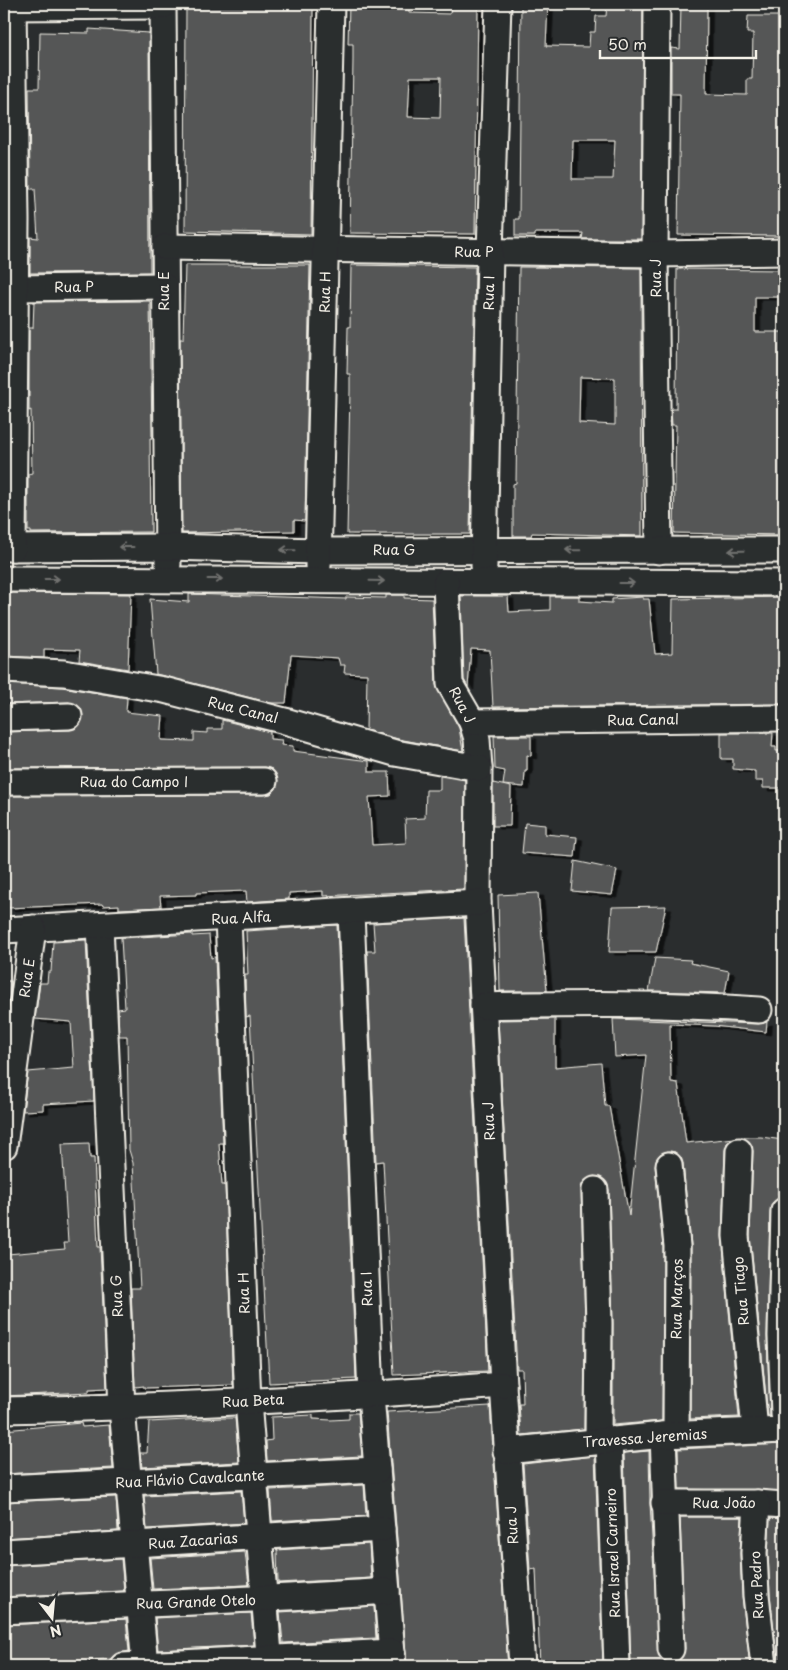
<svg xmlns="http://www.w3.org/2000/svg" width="788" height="1670" viewBox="0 0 788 1670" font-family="'Playpen Sans',sans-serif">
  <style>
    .building { fill: #555756; stroke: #f4f1e8; fill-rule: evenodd; filter: url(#shadow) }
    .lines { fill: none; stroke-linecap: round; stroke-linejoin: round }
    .minor-casing { stroke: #f4f1e8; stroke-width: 29 }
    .minor { stroke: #2a2d2e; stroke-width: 25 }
    .oneway { stroke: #71726f }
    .labels { text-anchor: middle; stroke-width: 4; stroke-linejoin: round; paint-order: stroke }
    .street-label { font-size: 14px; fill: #f4f1e8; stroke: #2a2d2e }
  </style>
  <defs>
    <filter id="shadow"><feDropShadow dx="5.5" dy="3" stdDeviation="0" flood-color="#0009"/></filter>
  </defs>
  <rect width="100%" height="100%" fill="#2a2d2e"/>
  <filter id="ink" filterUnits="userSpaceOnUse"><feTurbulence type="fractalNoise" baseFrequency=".02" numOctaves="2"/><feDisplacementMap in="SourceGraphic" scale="10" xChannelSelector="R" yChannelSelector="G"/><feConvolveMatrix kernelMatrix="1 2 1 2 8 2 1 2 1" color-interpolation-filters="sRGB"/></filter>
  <g filter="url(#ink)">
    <g class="building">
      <path d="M186 4H313L311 234 185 231Z"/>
      <path d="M349 4H409V13L450 14 451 4H478L475 234 350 233 353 60V44H348ZM410 77H441L440 118 408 117Z"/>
      <path d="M521 4H548L546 46 589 47 590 32H595L596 16H606L607 4H643L641 239H582L583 233H535V236H515V219H519ZM573 140H615L613 179H572Z"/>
      <path d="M681 4H707L706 94 747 95V79H752L753 33H747L748 16H784V236L678 235 680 94H671V48L680 49Z"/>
      <path d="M89 29 149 33 150 272 30 273V237L38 238 35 189H30L29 88H39L40 32 89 33Z"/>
      <path d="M185 265H310L305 521 294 520V531L182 533 180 339H183Z"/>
      <path d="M351 265 475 267 470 534H347L350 391V374H347L348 327H350Z"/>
      <path d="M519 267 641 268 642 536 532 533 531 536H513V484L516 483ZM580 377 615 378V425L579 423Z"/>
      <path d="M677 269 784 270V297H755V332H784V535L674 533 676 425H672L671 409H676Z"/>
      <path d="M150 301 152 438H150L151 532 31 533V531H28V474L32 473 31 410 29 411V328H33L34 302Z"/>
      <path d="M4 593 131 594 128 669 79 661 80 650 44 649V658L4 656Z"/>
      <path d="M189 594 346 599V597L386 598V595H404V598L432 599 436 685 459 728 463 751 398 739 366 730 367 674 344 673 345 665H340L338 658 291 655 286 703H271L156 674 150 599 189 602Z"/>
      <path d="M461 596H508L509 612 550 610V596H579V601L612 603V599L643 597V599H649L655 654 672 653 673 599 784 597V704L493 707 490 650 471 649 468 687 464 680Z"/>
      <path d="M4 684 62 687 127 698 126 712 163 716 161 740 194 741V732L207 733V729H222V720L270 732V739L282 740 281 745 293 746V751L369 761V772H389L390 796 369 797 372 845 406 843 405 819 425 818 426 790H440V776L465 780 464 889 323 896V891L289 893V899L247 902 246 891 196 893V895L160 896 161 907 119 909V905L103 906 102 904 8 908 4 822V799H6V796L264 795 271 794 276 789 278 780 272 769 264 767 4 768V732L70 730 77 728 83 716 81 708 69 702 4 704Z"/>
      <path d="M721 733H773L772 747H776V751H781V764H784V788H763V781H755V771L733 769V759H721Z"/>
      <path d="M494 736H531V756L527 755V771H525L524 787 503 785 505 771 495 769Z"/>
      <path d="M493 783 511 787 510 826H493Z"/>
      <path d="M525 823 545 825V834L577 837 575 857 522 853Z"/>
      <path d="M575 861 617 870 612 895 572 891Z"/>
      <path d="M538 893 547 991H500L498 895Z"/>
      <path d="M666 906 656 952H609L612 907Z"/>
      <path d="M464 918 488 1371 394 1375 383 1161 376 1162 367 951H375L373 923Z"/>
      <path d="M337 925 356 1379 269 1383 250 1016 246 1017 245 975H248L246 931Z"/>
      <path d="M192 934V936L209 935 211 958 215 957 223 1143H219L222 1185H225L233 1385 144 1388V1386L135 1387 131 1288H140L133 1163 129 1150 127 1036H119L118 1009 125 1008 121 938Z"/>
      <path d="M86 940 94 1101 43 1104V1110L23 1111 28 1072 74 1068 71 1022 35 1019 40 983H47L48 972H51L53 942Z"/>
      <path d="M655 958 691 960 690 963 729 971 725 993 649 991Z"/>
      <path d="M4 981H11L7 1017 4 1016Z"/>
      <path d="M555 1019V1067L601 1063 605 1106H609L629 1216 646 1055 615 1057 613 1019 758 1024 767 1022 766 1032 714 1026 670 1024 671 1082 678 1083 686 1143 735 1138 727 1143 725 1150 722 1236 739 1417 690 1419 691 1245 683 1163 675 1152 668 1151 660 1154 656 1160 655 1166 663 1247 662 1421 613 1425V1323L609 1190 607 1183 602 1178 594 1176 583 1183 581 1190 585 1323 584 1429 521 1435 519 1404H523L522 1369H517L498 1020Z"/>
      <path d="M741 1137H761L783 1140 778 1194H780V1198L772 1203 770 1211 767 1336 770 1416H768L750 1236 753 1151 751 1144Z"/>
      <path d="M89 1143 90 1158H94L98 1247H100L107 1388 89 1389V1392L4 1396V1283L7 1254 65 1249 64 1243H68L62 1144Z"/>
      <path d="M490 1406 508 1666H407L387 1412Z"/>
      <path d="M349 1413H358L362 1456 267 1461 266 1441 272 1440 271 1417 313 1415V1419L331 1420 349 1419Z"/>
      <path d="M222 1418H235L239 1462 142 1467 140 1453H147L149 1422Z"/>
      <path d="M81 1423 82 1427 109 1425 113 1468 4 1474V1430Z"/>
      <path d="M784 1444V1491L679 1489 678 1449Z"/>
      <path d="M649 1451 650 1503 659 1656 665 1662 672 1663 679 1661 685 1649 680 1517H742L740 1554 742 1596 750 1666H631L624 1453Z"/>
      <path d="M595 1456 603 1666H540L536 1569 530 1570 523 1464Z"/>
      <path d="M364 1485 366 1516 272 1521 270 1490Z"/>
      <path d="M241 1491 244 1523 147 1529 144 1496Z"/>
      <path d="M116 1497 118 1531 4 1538V1502Z"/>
      <path d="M770 1518 784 1519V1666H778L770 1594 768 1553Z"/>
      <path d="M369 1544 371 1578 278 1583 277 1550Z"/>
      <path d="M245 1552 249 1585 153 1589 150 1558Z"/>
      <path d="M121 1559 124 1591 4 1597V1566Z"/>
      <path d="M374 1606 376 1638 283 1643 280 1612Z"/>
      <path d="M251 1613 254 1645 158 1650 155 1618Z"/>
      <path d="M126 1619 129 1651 116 1654 110 1659 89 1660 90 1664 4 1666V1625Z"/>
    </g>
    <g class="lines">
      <g class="minor-casing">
        <g id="minor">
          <path d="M163 4 168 564"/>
          <path d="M657 4 655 254 659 551"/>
          <path d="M4 7 163 6"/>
          <path d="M165 247 655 254 784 252"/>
          <path d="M15 288 164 286"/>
          <path d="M4 548 168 547 318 551 784 550"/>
          <path d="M13 548 16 220 13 4"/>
          <path d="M318 566 331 4"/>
          <path d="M484 566 490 252 498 4"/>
          <path d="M4 579 784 583"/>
          <path d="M446 582 450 684 472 722 477 739 479 768 478 903 503 1385 522 1666"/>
          <path d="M4 670 64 673 164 690 285 721 395 753 479 768"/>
          <path d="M4 718 69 716"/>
          <path d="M472 722 784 718"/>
          <path d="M4 782 264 781"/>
          <path d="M351 912 371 1395 393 1666"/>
          <path d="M228 918 248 1402 270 1666"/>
          <path d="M100 925 122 1408 145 1666"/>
          <path d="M4 930 478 903"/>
          <path d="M483 1006C576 1004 667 1003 759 1010"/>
          <path d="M4 1146 33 928"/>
          <path d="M739 1151 736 1236 755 1430"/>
          <path d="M669 1165 677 1246 676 1434"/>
          <path d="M595 1190 599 1323 598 1441"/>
          <path d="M784 1211 781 1336 784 1414"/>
          <path d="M4 1410C170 1407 336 1398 503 1385"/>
          <path d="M663 1435 671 1649"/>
          <path d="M609 1439 617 1666"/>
          <path d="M506 1451 663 1435 784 1430"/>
          <path d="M4 1488 377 1470"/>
          <path d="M664 1503H757L784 1505"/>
          <path d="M757 1503 754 1553 756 1595 764 1666"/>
          <path d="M4 1552 382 1529"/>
          <path d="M4 1611C132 1604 259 1600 387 1591"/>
          <path d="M123 1666 392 1652"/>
        </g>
      </g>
      <use href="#minor" class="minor"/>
    </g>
    <defs><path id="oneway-shaft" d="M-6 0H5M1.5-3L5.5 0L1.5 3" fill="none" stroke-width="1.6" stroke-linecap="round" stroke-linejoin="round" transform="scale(1.25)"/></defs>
    <g class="oneway">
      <use href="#oneway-shaft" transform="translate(126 547) rotate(180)"/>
      <use href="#oneway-shaft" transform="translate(288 550) rotate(-179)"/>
      <use href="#oneway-shaft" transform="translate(573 550) rotate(-179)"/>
      <use href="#oneway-shaft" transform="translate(736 551) rotate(179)"/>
      <use href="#oneway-shaft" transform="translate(52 579)"/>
      <use href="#oneway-shaft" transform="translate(215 579)"/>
      <use href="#oneway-shaft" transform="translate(377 581) rotate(1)"/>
      <use href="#oneway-shaft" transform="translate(627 583)"/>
    </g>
  </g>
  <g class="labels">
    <g class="street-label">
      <text x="474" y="257">Rua P</text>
      <text transform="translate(656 278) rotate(-91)" y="5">Rua J</text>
      <text transform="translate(74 287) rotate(-1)" y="5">Rua P</text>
      <text transform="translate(164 291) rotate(-90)" y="5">Rua E</text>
      <text transform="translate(325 292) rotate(-89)" y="5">Rua H</text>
      <text transform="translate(489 293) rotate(-89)" y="5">Rua I</text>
      <text x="394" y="555">Rua G</text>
      <text transform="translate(462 705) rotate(62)" y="5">Rua J</text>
      <text transform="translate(243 710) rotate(14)" y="5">Rua Canal</text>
      <text transform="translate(643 720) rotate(-1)" y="5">Rua Canal</text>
      <text x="134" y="787">Rua do Campo I</text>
      <text transform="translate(241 918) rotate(-3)" y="5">Rua Alfa</text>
      <text transform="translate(27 978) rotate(-82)" y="5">Rua E</text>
      <text transform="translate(489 1121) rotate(-93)" y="5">Rua J</text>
      <text transform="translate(367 1289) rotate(-92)" y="5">Rua I</text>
      <text transform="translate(741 1291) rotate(-95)" y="5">Rua Tiago</text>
      <text transform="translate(244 1293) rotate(-92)" y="5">Rua H</text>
      <text transform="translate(117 1296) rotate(-93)" y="5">Rua G</text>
      <text transform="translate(677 1299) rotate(-89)" y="5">Rua Marços</text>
      <text transform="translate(253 1401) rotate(-3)" y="5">Rua Beta</text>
      <text transform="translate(645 1438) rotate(-4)" y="5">Travessa Jeremias</text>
      <text transform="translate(190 1479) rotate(-3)" y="5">Rua Flávio Cavalcante</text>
      <text x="724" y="1508">Rua João</text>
      <text transform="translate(512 1525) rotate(-94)" y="5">Rua J</text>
      <text transform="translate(193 1541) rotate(-4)" y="5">Rua Zacarias</text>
      <text transform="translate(613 1553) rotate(-92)" y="5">Rua Israel Carneiro</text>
      <text transform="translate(757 1585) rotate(-93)" y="5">Rua Pedro</text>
      <text transform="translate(196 1602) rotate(-2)" y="5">Rua Grande Otelo</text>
    </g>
  </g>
  <rect width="788" height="1670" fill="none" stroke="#2a2d2e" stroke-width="20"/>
  <rect x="10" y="10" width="768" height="1650" fill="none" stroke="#f4f1e8" stroke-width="2" filter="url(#ink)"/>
  <g transform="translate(52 1618) rotate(164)" stroke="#2a2d2e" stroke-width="4" paint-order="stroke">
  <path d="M0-4L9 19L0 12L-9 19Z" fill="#f4f1e8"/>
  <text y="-8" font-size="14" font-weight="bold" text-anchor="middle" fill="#f4f1e8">N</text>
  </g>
  <path d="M600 50v8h156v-8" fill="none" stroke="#f4f1e8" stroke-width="2.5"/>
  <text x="608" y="50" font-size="15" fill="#f4f1e8" stroke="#2a2d2e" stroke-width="4" paint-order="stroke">50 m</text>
</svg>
